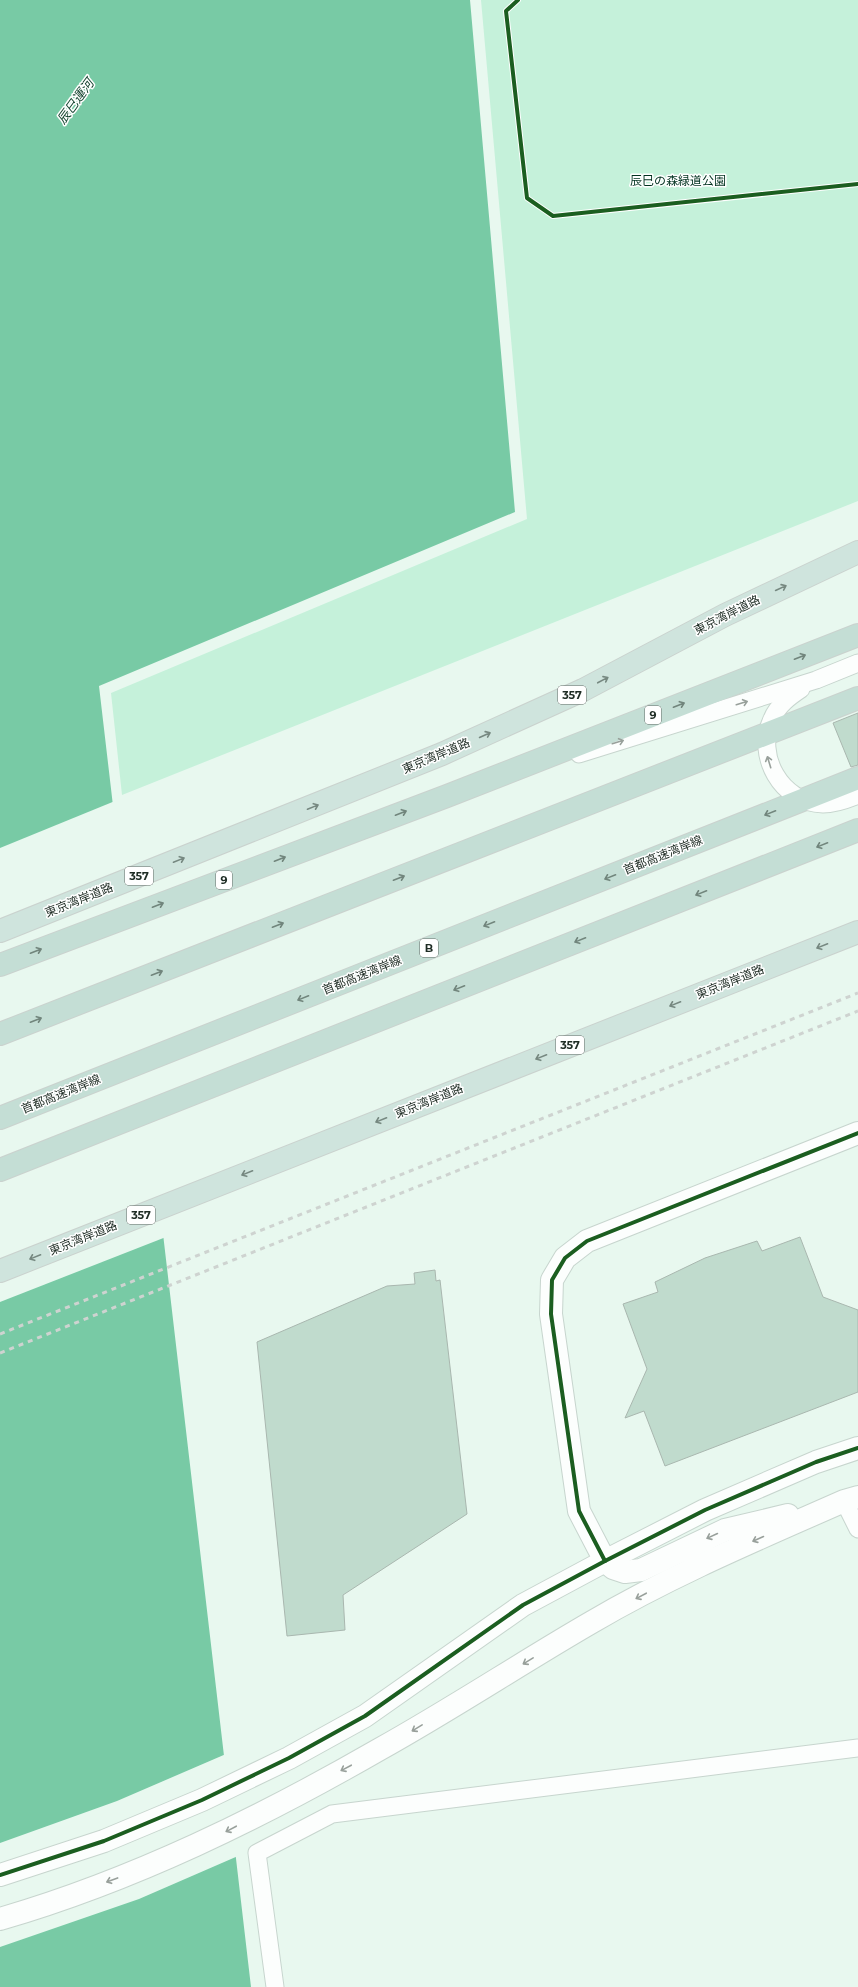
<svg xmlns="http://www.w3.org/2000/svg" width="858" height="1987" viewBox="0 0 858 1987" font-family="Montserrat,'Noto Sans JP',sans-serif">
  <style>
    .green { fill: #c5f1da }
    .water { fill: #78caa5 }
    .pier { fill: #e8f8ef }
    .building { fill: #c0dbcd; stroke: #a9b7af }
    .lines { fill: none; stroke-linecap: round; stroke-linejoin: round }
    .service-casing { stroke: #c7d5ce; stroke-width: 19 }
    .tertiary-casing { stroke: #c7d5ce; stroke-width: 24 }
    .trunk-casing { stroke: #cad2ce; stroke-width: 24 }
    .motorway-casing { stroke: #cad2ce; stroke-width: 24 }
    .service { stroke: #fcfefd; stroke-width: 17 }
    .tertiary { stroke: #fcfefd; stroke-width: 22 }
    .trunk { stroke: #cfe4dd; stroke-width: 22 }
    .motorway { stroke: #c4ded5; stroke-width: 22 }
    .rail { stroke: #ced3d0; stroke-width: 3; stroke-dasharray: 5 5; stroke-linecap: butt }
    .cycleway-casing { stroke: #fff; stroke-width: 6 }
    .cycleway { stroke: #1b5e20; stroke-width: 4 }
    .oneway { stroke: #768880 }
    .oneway2 { stroke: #71857c }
    .oneway3 { stroke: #98a09b }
    .labels { text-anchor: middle; stroke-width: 3; stroke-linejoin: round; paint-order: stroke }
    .shield { fill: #fff; stroke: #626b66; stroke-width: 1 }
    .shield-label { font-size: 11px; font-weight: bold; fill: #1e2c24 }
    .park-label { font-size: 12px; fill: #01321f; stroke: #fff }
    .street-label { font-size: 12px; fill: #1e2c24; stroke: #fff }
    .water-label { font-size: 13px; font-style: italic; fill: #0e3e29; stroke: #fff }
  </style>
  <rect width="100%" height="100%" fill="#e8f8ef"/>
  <path class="green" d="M481 0H858V501L122 795 111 693 527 519Z"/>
  <path class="water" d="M0 0H470L515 512 99 686 251 1987H0Z"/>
  <g class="pier">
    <path d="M115 801 166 1237 0 1302V848Z"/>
    <path d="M226 1754 238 1856 139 1899 0 1947V1843L117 1801Z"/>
  </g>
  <g class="building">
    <path d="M858 713V765L851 767 833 723Z"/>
    <path d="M800 1237 823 1297 858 1310V1392L665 1466 644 1411 625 1418 647 1369 623 1304 658 1292 655 1282 705 1258 757 1241 762 1251Z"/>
    <path d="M435 1270 436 1281 440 1280 467 1514 343 1595 345 1630 287 1636 257 1342 387 1286 415 1284 414 1273Z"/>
  </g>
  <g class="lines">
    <g class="service-casing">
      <g id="service">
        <path d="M801 689C789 697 778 705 772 719 755 755 781 803 823 804 835 804 846 800 858 795"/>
        <path d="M579 754 816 680 858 663"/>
        <path d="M844 1501 858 1529"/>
        <path d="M275 1987 257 1853 332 1814 858 1748"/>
      </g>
    </g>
    <g class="tertiary-casing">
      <g id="tertiary">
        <path d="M788 1515 725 1530 641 1570 625 1572 613 1568 605 1561 579 1511 551 1314 552 1280 565 1258 587 1241 858 1133"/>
        <path d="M0 1875 104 1841 202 1800 289 1758 365 1716 523 1605 605 1561 705 1510 816 1462 858 1448"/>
        <path d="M0 1919C134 1880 260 1818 380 1749 452 1709 521 1663 592 1622 672 1575 758 1539 844 1501L858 1497"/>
      </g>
    </g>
    <g class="trunk-casing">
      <g id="trunk">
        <path d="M0 931 442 754 583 690 725 615 858 552"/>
        <path d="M0 1271 858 932"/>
      </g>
    </g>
    <g class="motorway-casing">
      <g id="motorway">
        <path d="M0 965 447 796 858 635"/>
        <path d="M0 1034 858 698"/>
        <path d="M0 1118 858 778"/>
        <path d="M0 1170 858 830"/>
      </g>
    </g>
    <use href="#service" class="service"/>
    <use href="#tertiary" class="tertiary"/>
    <use href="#trunk" class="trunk"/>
    <use href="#motorway" class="motorway"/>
    <g class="rail">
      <path d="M0 1334 858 993"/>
      <path d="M0 1353 858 1011"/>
    </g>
    <g class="cycleway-casing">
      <g id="cycleway">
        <path d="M518 0 506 11 527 198 553 216 858 184"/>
        <path d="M605 1561 579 1511 551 1314 552 1280 565 1258 587 1241 858 1133"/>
        <path d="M0 1875 104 1841 202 1800 289 1758 365 1716 523 1605 605 1561 705 1510 816 1462 858 1448"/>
      </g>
    </g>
    <use href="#cycleway" class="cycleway"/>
  </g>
  <defs><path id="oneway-shaft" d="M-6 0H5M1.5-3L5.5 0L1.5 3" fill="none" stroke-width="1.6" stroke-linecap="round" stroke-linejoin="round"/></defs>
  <g class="oneway">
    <use href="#oneway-shaft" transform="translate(781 588) rotate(-25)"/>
    <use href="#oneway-shaft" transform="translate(603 680) rotate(-28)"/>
    <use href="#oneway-shaft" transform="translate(485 735) rotate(-24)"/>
    <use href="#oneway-shaft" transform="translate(313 807) rotate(-22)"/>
    <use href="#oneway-shaft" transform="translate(179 860) rotate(-22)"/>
    <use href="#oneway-shaft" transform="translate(822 946) rotate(158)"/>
    <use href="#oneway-shaft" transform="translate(675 1004) rotate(158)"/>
    <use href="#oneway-shaft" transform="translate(541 1057) rotate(158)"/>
    <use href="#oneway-shaft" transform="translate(381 1120) rotate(158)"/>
    <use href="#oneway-shaft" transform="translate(247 1173) rotate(158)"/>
    <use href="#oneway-shaft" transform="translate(35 1257) rotate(158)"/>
  </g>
  <g class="oneway2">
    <use href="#oneway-shaft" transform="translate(800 657) rotate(-21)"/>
    <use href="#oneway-shaft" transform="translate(679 705) rotate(-21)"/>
    <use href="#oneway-shaft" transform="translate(401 813) rotate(-21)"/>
    <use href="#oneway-shaft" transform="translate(770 813) rotate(158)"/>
    <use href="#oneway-shaft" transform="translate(822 845) rotate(158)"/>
    <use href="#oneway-shaft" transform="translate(280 859) rotate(-21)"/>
    <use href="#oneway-shaft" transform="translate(610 877) rotate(158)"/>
    <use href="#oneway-shaft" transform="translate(399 878) rotate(-21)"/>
    <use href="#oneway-shaft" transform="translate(701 893) rotate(158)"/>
    <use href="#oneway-shaft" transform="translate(158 905) rotate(-21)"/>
    <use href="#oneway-shaft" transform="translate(489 924) rotate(158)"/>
    <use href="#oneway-shaft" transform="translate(278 925) rotate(-21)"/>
    <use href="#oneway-shaft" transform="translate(580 940) rotate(158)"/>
    <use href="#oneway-shaft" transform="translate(36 951) rotate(-21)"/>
    <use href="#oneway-shaft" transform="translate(157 973) rotate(-21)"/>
    <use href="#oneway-shaft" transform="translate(459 988) rotate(158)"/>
    <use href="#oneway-shaft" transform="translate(303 998) rotate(158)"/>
    <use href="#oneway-shaft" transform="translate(36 1020) rotate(-21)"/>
  </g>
  <g class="oneway3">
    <use href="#oneway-shaft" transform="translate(742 703) rotate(-17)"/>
    <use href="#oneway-shaft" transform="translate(618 742) rotate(-17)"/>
    <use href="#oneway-shaft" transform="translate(769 762) rotate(-107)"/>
    <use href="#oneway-shaft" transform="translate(712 1536) rotate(155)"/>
    <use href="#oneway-shaft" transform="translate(758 1539) rotate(156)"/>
    <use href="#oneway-shaft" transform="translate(641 1596) rotate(152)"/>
    <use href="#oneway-shaft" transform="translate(528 1661) rotate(149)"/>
    <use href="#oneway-shaft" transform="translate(417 1728) rotate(149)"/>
    <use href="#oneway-shaft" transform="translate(346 1768) rotate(152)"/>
    <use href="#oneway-shaft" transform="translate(231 1829) rotate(152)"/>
    <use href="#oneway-shaft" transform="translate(112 1880) rotate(160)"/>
  </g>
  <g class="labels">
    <g class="shield">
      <rect x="558" y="686" width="28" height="18" rx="3"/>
      <rect x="645" y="706" width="16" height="18" rx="3"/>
      <rect x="125" y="867" width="28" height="18" rx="3"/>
      <rect x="216" y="871" width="16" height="18" rx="3"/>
      <rect x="420" y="939" width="18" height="18" rx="3"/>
      <rect x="556" y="1036" width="28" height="18" rx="3"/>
      <rect x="127" y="1206" width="28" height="18" rx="3"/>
    </g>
    <g class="shield-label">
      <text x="572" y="699">357</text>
      <text x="653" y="719">9</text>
      <text x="139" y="880">357</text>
      <text x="224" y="884">9</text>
      <text x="429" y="952">B</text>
      <text x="570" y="1049">357</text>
      <text x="141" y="1219">357</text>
    </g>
    <g class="park-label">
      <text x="678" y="185">辰巳の森緑道公園</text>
    </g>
    <g class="street-label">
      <text transform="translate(727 615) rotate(-27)" y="4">東京湾岸道路</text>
      <text transform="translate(436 756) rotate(-23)" y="4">東京湾岸道路</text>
      <text transform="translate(663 855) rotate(-22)" y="4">首都高速湾岸線</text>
      <text transform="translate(79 900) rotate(-22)" y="4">東京湾岸道路</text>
      <text transform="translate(362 975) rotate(-22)" y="4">首都高速湾岸線</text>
      <text transform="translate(730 982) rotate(-22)" y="4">東京湾岸道路</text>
      <text transform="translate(61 1094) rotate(-22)" y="4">首都高速湾岸線</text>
      <text transform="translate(429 1101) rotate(-22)" y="4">東京湾岸道路</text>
      <text transform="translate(83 1238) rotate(-22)" y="4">東京湾岸道路</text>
    </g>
    <g class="water-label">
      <text transform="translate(75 101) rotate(-54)" y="5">辰巳運河</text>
    </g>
  </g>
</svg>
